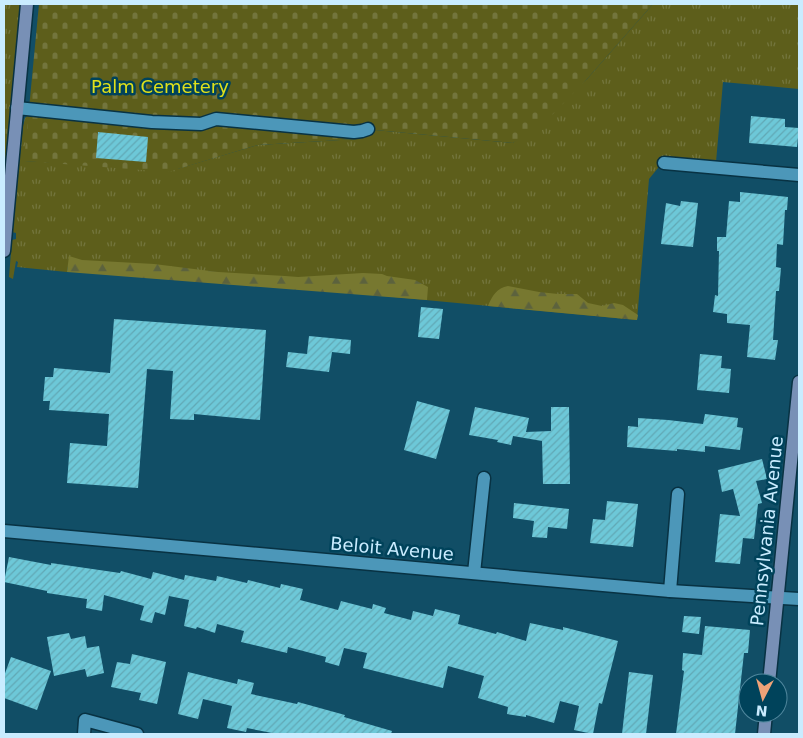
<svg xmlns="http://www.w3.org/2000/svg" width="803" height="738" viewBox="0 0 803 738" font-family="'DejaVu Sans',sans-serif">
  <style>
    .grass { fill: url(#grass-tufts) }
    .forest { fill: url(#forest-firs) }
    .cemetery { fill: url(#cemetery-stones) }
    .building { fill: url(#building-hatch) }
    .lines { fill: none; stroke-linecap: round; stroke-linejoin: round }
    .street-casing { stroke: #083243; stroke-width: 15 }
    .secondary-casing { stroke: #083243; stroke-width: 15 }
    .street { stroke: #4c97b9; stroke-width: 12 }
    .secondary { stroke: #7890b6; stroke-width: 12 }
    .labels { text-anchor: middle; stroke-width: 5; stroke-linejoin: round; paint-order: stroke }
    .park-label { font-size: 18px; fill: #dfe01b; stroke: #00435b }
    .street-label { font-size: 18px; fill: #c9ecff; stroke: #00435b }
  </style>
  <defs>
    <pattern id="grass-tufts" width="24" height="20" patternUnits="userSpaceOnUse" patternTransform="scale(1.25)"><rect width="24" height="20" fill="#5d5e1b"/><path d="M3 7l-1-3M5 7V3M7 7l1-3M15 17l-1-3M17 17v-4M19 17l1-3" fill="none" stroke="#73753d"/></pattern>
    <pattern id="forest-firs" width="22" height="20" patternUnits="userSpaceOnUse" patternTransform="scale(1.25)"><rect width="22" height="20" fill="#777830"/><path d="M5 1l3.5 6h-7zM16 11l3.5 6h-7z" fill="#5c623d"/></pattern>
    <pattern id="cemetery-stones" width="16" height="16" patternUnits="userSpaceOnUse" patternTransform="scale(1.25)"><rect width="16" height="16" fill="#5d5e1b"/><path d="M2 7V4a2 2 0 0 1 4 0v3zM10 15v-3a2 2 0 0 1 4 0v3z" fill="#73753d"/></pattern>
    <pattern id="building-hatch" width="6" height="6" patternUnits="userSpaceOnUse" patternTransform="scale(1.25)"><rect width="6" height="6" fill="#6dc8d8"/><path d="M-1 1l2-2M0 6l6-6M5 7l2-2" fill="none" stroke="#61a8b5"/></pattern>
  </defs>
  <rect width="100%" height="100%" fill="#114e66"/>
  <g class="grass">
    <path d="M4 4H23L4 199Z"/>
    <path d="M653 4H799V89L723 82 716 162 659 157 658 168 649 179 637 320 68 266 67 272 17 267 18 262 16 261 13 279 9 277 12 240 16 239V233L12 232 23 126 25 118 29 114 25 161 177 169 258 145 357 139 375 130 513 143 587 79Z"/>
  </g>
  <g class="forest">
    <path d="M69 256 82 260 154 264 218 272 285 276 298 277 363 273 382 274 387 276 415 280 428 287 427 300 67 272Z"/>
    <path d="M508 286 539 292 558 294H577L588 303 602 306 614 303 623 305 638 315 637 320 488 306C492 296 497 288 508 286Z"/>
  </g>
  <path class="cemetery" d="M39 4H653L587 79 548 119 513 143 375 130 357 139 258 145 168 172 24 161Z"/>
  <g class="building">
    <path d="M751 116 785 119V127L799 128 797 147 749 143Z"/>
    <path d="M98 132 148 137 146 162 96 158Z"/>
    <path d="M740 192 788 197 787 210H785L783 245 777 244 776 267 781 268 779 291H776L773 340H778L775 360 747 357 750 325 727 323V314L713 312 715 295 718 296 719 251H717V237H726L729 201 740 202Z"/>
    <path d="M681 201 698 203 693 247 661 244 666 203 680 206Z"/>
    <path d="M421 307 443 309 439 339 418 337Z"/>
    <path d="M114 319 266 330 260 420 194 414V420L170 419 173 371 147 369 138 488 67 483 70 443 107 446 109 414 49 410 50 401H43L45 377H53L54 368 110 373Z"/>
    <path d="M309 336 351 340 350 354 332 352 329 372 286 367 288 352 307 354Z"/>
    <path d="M700 354 722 356 721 368 731 369 729 393 697 390Z"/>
    <path d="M417 401 450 410 436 459 404 450Z"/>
    <path d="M475 407 529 418 526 432 551 431V407H569L570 484H543L542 441 513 436 511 445 497 442 498 440 469 435Z"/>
    <path d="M705 414 738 418 737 427 743 428 740 450 705 446V452L677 449V451L627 447 628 426 638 427V418L668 420 703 424Z"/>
    <path d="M762 459 767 479 756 481 762 503 758 504 754 539 743 538 740 564 715 562 720 514 740 516 733 489 722 492 718 470Z"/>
    <path d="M607 501 638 504 633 547 590 543 593 519 605 520Z"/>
    <path d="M514 503 569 509 567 529 548 527 547 538 532 537 534 521 513 518Z"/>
    <path d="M9 557 51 565V563L120 573 121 571 151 579 153 572 184 580 185 575 216 581 217 576 247 583 248 580 280 588 281 584 303 589 300 600 338 610 341 601 372 609 373 604 386 608 384 613 411 620 413 611 433 616 435 609 460 615 458 624 496 634 497 632 526 641 530 623 563 630V627L618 641 602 704 599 703 593 734 574 730 579 706 560 701 554 723 526 715V717L507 714 508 707 478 698 484 676 448 666 443 688 363 668 367 653 344 648 339 666 325 662 326 657 288 647 287 653 241 642 244 631 217 624 215 633 197 627 196 629 184 626 189 600 169 596 165 615 155 612 152 623 140 620 144 606 104 595 102 611 86 608 87 599 47 593V591L4 582Z"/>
    <path d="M684 616 701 617 699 634 682 632Z"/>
    <path d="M705 626 750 630 748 653H744L735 734H676L684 671 682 670 683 653 702 655Z"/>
    <path d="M69 633 71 639 85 636 87 648 99 646 104 673 87 677 85 669 54 676 47 637Z"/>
    <path d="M132 654 166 662 157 704 139 700 141 693 111 687 117 662 130 664Z"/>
    <path d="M11 657 51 671 37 710 4 698V676Z"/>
    <path d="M188 672 237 684 238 679 254 683 251 694 297 704 298 702 345 715 344 717 392 731 391 734H277L247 728 246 732 227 728 232 706 203 699 198 719 178 714Z"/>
    <path d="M629 672 653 675 646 734H622Z"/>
  </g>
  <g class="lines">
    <g class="street-casing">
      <g id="street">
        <path d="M17 108 152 122 201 124 216 119 354 132 362 131 368 129"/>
        <path d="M664 163 799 175"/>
        <path d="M4 531 670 591 799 599"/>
        <path d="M474 573 484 478"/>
        <path d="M670 591 678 494"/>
        <path d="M84 734 85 720 137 734"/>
      </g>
    </g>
    <g class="secondary-casing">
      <g id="secondary">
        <path d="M4 251 27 4"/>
        <path d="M769 683 799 382"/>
        <path d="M764 734 766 713"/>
      </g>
    </g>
    <use href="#street" class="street"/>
    <use href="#secondary" class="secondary"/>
  </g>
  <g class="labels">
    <g class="park-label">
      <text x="160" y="93">Palm Cemetery</text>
    </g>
    <g class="street-label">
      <text transform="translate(767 531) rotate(-84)" y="6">Pennsylvania Avenue</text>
      <text transform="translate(392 549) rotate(5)" y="6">Beloit Avenue</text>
    </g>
  </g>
  <rect width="803" height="738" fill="none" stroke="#c9ecff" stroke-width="10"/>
  <g transform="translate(763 698) rotate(186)"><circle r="24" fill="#00435b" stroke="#50879d"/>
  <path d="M0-4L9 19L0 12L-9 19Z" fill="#efa378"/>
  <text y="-8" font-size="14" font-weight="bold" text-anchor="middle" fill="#c9ecff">N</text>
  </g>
</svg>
